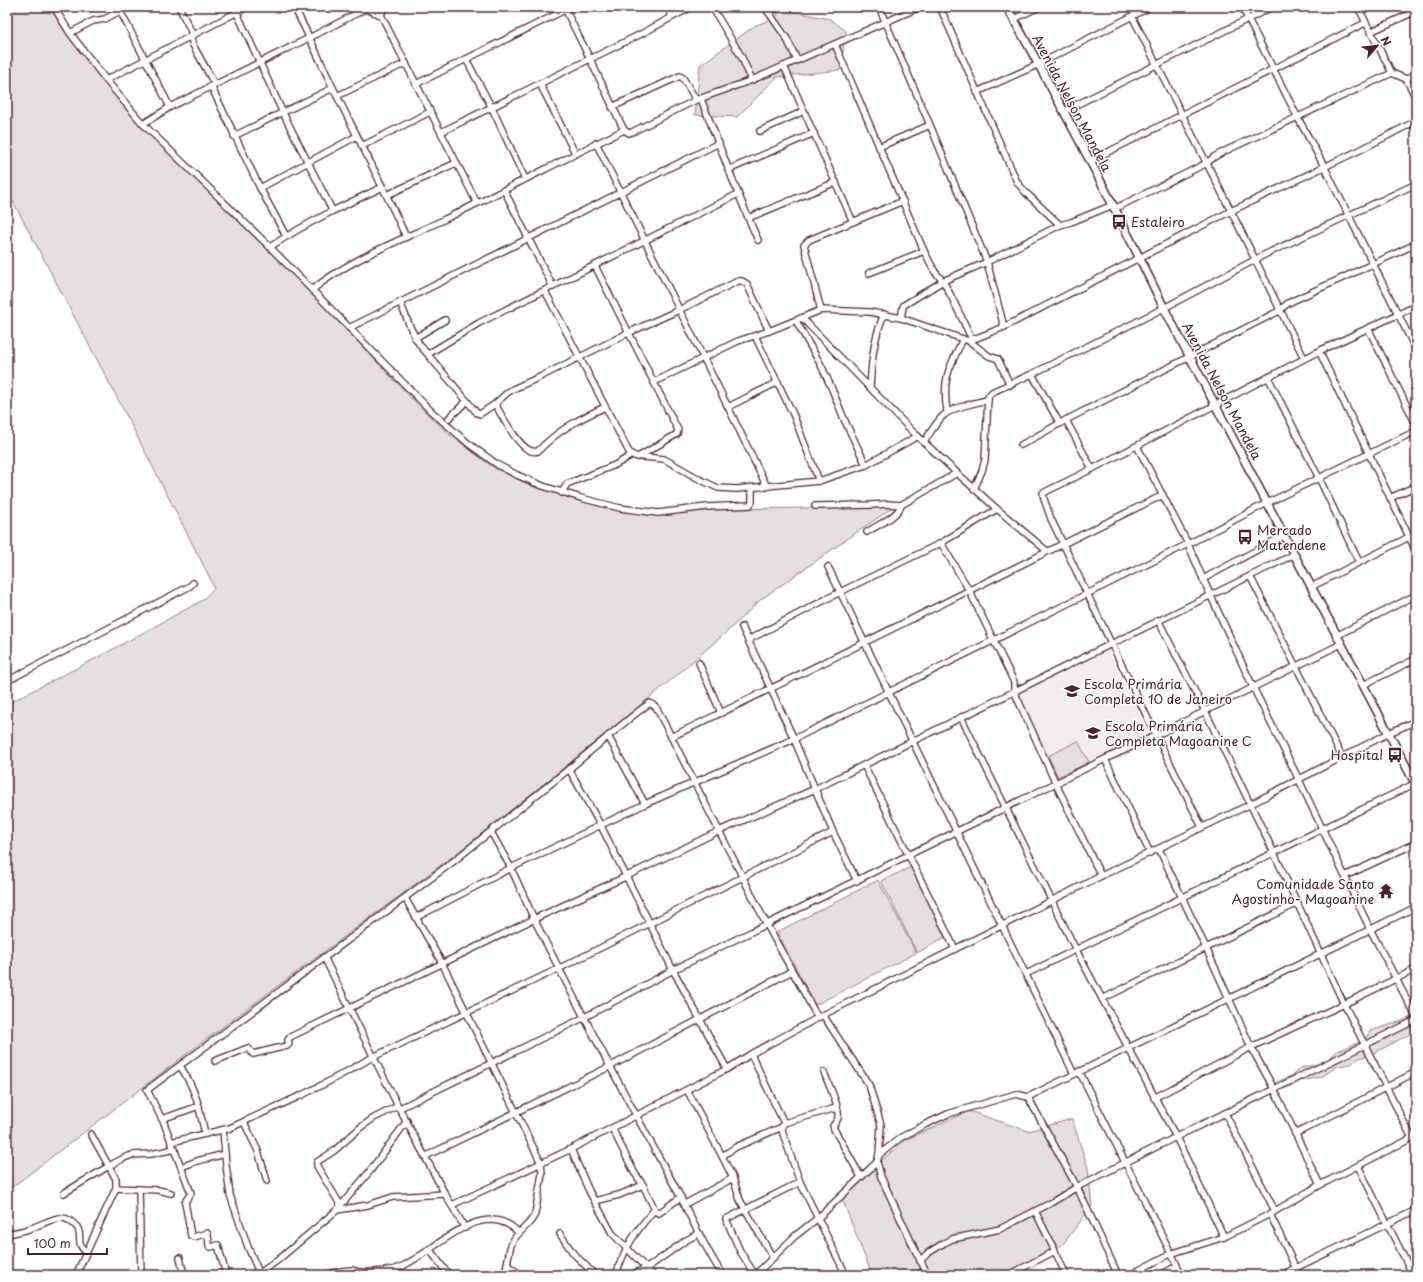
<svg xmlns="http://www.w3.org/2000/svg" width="1423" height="1282" viewBox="0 0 1423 1282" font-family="'Playpen Sans',sans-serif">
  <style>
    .built { fill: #f2eeef }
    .green { fill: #e5dee0; stroke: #987e86 }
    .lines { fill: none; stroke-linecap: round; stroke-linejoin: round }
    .minor-casing { stroke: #4a1f2b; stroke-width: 8 }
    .tertiary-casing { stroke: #4a1f2b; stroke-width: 10 }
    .minor { stroke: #fff; stroke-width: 5.5 }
    .tertiary { stroke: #fff; stroke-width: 7 }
    .labels { text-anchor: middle; stroke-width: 3; stroke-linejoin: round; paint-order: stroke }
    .street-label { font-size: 13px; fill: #4a1f2b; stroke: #fff }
    .poi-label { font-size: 13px; fill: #4a1f2b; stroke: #fff; text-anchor: start }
  </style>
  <rect width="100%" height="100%" fill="#fff"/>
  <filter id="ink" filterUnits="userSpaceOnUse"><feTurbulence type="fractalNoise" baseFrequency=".025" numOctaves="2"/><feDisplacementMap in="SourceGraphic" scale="8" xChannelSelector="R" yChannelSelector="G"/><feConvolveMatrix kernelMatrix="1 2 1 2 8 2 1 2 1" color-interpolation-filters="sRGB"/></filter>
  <g filter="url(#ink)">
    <path class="built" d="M1108 651 1150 735 1056 780 1035 731 1017 695Z"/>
    <g class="green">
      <path d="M7 7H49L63 29 129 113 301 283 422 409 448 433 486 462 497 469 534 487 598 506 626 512 659 515 722 509 893 507 760 600 729 630 665 685 546 782 456 854 193 1049 7 1191V704L104 654 203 600 214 588 210 578 120 403 7 190Z"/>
      <path d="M785 10 830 19 846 31 840 70 777 77 737 117 695 115 700 65 756 25 765 22Z"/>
      <path d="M1078 741 1089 762 1058 777 1048 756Z"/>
      <path d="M911 867 945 937 917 953 881 881Z"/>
      <path d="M878 880 916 953 815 1005 777 932Z"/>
      <path d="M1411 1017H1416V1031L1370 1055 1359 1058 1351 1064 1338 1066 1321 1077 1301 1081 1292 1086 1280 1090 1272 1087 1273 1084 1293 1075 1300 1068 1326 1062 1337 1051 1365 1040 1370 1031 1402 1021Z"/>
      <path d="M969 1111 1028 1131 1072 1119 1088 1168 1092 1206 1063 1244 1018 1275H872L841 1196 905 1140Z"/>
    </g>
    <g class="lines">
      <g class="minor-casing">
        <g id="minor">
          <path d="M54 7 70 33 106 80 143 124 270 247 432 412 469 444 498 465 517 475 543 486 581 498 620 508 658 513 707 507 750 505 752 502V488"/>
          <path d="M118 7 170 107"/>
          <path d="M179 7 191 31V39L193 45 215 85"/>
          <path d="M294 7C310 37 323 68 338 98 361 144 385 190 406 237"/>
          <path d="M564 7 590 59 624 130"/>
          <path d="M668 7 672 17"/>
          <path d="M712 7 741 56 752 80"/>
          <path d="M765 7 787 39 797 60"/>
          <path d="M879 7 930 125 987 262 1004 327"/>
          <path d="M940 7 1010 166 1017 182 1026 193 1060 225 1071 222 1113 205"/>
          <path d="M1242 7 1298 118 1324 166 1416 350"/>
          <path d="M1358 7 1392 73 1406 79 1416 98"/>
          <path d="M366 9 381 15 477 203"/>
          <path d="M768 12 781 7"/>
          <path d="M237 13 283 113 332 210"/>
          <path d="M381 15 384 7"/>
          <path d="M1132 16 1231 211 1304 358"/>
          <path d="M1014 19 1039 7"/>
          <path d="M1370 32 1416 11"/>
          <path d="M70 33 93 21 105 19 127 7"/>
          <path d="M835 44 924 251 935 272 943 281 950 294 972 339"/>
          <path d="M466 59 492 108 525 179"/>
          <path d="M784 66 853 222"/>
          <path d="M1406 79 1416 74"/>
          <path d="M106 80 247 7"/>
          <path d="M416 84 571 7"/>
          <path d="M540 84 575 153"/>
          <path d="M211 86 260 188 286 236"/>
          <path d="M977 92 1039 64 1150 7"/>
          <path d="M337 96 406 63"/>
          <path d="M701 99C720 146 737 194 758 240"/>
          <path d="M612 107 680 76 683 78 696 100"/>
          <path d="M1064 111 1272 7"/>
          <path d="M143 124 170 107 311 37 369 7"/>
          <path d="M760 131 804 111"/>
          <path d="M441 132 641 34 691 7"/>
          <path d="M234 136 333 88"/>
          <path d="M596 143 728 407 767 487"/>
          <path d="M362 146 430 112"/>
          <path d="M879 147 930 125"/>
          <path d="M1090 161 1365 23"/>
          <path d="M728 170 814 133"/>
          <path d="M260 188 357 136"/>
          <path d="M504 190 553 287"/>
          <path d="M387 195 456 163"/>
          <path d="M1114 209 1207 163 1214 157 1225 151 1392 73"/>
          <path d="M748 218 836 182"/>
          <path d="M270 247C306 223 344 205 383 187"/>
          <path d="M595 266 678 430 677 434 638 457"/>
          <path d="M869 273 924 251"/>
          <path d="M312 290C350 259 397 242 441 221 502 192 562 160 624 130L629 133 632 132 696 100 752 80 920 7"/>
          <path d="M545 291 629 452 634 456 664 459 701 480 718 488 737 489 819 481 866 465 918 436"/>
          <path d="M400 302 411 329 419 344 477 413 480 414 495 404 507 393 513 389 540 377 628 333 679 310 738 281H742L747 284 769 331"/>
          <path d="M821 310 804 245 809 240 903 201"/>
          <path d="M802 318 913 432 957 473 997 509 1047 551"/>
          <path d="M901 318 903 307 904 305 943 281 987 262 1060 225"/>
          <path d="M796 321 821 365 832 389 844 419 866 465"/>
          <path d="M349 328 719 143"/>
          <path d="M1368 328 1416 424"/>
          <path d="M755 336 793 414 819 481"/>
          <path d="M415 338 445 320"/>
          <path d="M969 341 1004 327 1231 211 1360 150 1416 121"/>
          <path d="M1319 351 1416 551"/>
          <path d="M428 354 479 323 738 194"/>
          <path d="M1032 374 1060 424"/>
          <path d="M1268 377 1319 478 1359 562"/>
          <path d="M654 382 738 341 769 331 821 310 870 312 901 318 969 341 989 356 998 359 1010 385"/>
          <path d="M870 387C872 359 873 341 884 314"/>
          <path d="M495 404C502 415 522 457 538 451 558 430 579 419 605 407"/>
          <path d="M728 407 778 382"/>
          <path d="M947 411C942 378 949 368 963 339"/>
          <path d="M449 418 467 401"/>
          <path d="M1066 420 1092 469"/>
          <path d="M1416 431 1267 503 1188 544 1203 579 1253 687 1299 780 1370 929 1416 1017"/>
          <path d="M924 442C939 420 940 412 967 405 974 403 981 401 988 400"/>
          <path d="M1021 445 1066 420 1279 311 1288 303 1416 244"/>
          <path d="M974 489 982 471 985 460 988 397 992 392 1032 374 1164 308 1266 254 1416 184"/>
          <path d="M562 493 565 487 567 484 615 465 632 455"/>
          <path d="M1390 498 1416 486"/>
          <path d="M815 506 871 505 888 504 901 505 957 473"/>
          <path d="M867 532C876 526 899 516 901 505"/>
          <path d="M941 543 969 590 1014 682V691L1056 784 1101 876"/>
          <path d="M828 567 1074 1074"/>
          <path d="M1250 576 1342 757"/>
          <path d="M1203 579 1283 536"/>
          <path d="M1311 587 1409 537"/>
          <path d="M1158 620 1205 711 1274 853 1344 1004 1412 1138"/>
          <path d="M1336 636 1416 595"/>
          <path d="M748 640 840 592 941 543 997 509"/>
          <path d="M699 663 721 713"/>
          <path d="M7 681 190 586 193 583"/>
          <path d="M1363 685 1416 659"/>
          <path d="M961 717 1076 950 1176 1137 1224 1237"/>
          <path d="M608 736 645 804"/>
          <path d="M671 737C836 658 998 575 1163 495"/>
          <path d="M1105 759 1150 853"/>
          <path d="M864 765 955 949"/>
          <path d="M569 769 601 826 673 970 727 1069"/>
          <path d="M1202 827C1150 725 1101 622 1051 519L1044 499 1043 493 1092 469 1319 351 1416 306"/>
          <path d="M491 832 511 868 534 919 625 877 719 831 815 789 1293 555"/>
          <path d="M1159 849 1206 948 1251 1047 1274 1089 1320 1185"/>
          <path d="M1345 876 1416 843"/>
          <path d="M857 881 833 832 794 739 1188 544 1137 446"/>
          <path d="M405 898 442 963 541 1163 542 1174 535 1214C529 1227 519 1230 513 1241 507 1252 509 1264 504 1275"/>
          <path d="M417 917 511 868 645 804 794 739 742 627"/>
          <path d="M324 957 398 1106 445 1194 465 1228"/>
          <path d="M1026 974 1416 783"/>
          <path d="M1102 999 1298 903"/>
          <path d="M823 1015 869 1085 881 1125 879 1155 877 1162 881 1177 916 1252 928 1275"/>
          <path d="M751 1054 784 1123 782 1127 783 1134 800 1182 846 1275"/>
          <path d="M215 1061 248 1048 253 1054 287 1046 289 1044 288 1040 290 1037 534 919C577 1005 622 1090 668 1174 687 1207 701 1243 723 1275"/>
          <path d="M180 1066C196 1090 199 1106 205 1134"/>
          <path d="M1079 1071 1182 1275"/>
          <path d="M824 1072C828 1084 840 1106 838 1118 837 1121 835 1123 833 1126L834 1129 861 1177"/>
          <path d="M687 1090 722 1156 733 1178 740 1200 773 1258"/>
          <path d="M1154 1098 1251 1047 1344 1004 1416 969"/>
          <path d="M400 1108 583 1018 673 970 1105 759 1155 736 1341 644"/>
          <path d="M1225 1113 1275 1211"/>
          <path d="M162 1119 199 1106"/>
          <path d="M244 1122 258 1151 267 1181"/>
          <path d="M784 1123 836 1108"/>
          <path d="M612 1128 634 1172 643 1185 656 1212 659 1213 681 1197"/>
          <path d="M223 1130 226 1165 230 1195 248 1247 260 1275"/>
          <path d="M1295 1134 1416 1072"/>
          <path d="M171 1142 230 1128 302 1095 326 1083 373 1057 558 969 833 832"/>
          <path d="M571 1149 589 1191 612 1233 653 1275"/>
          <path d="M879 1155 900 1138 926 1124 948 1114 1016 1094 1028 1097"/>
          <path d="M426 1156 609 1067 792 971"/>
          <path d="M722 1156 736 1147 782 1127"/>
          <path d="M1358 1166 1412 1273"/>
          <path d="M181 1167 197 1161 225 1154"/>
          <path d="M116 1188 158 1190 171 1193"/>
          <path d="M139 1189 141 1275"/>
          <path d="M64 1193 109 1166 124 1158 132 1155 151 1154 175 1149"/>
          <path d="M595 1201 619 1195 643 1185"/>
          <path d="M685 1204 733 1178"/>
          <path d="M452 1205 571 1149 727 1069 751 1054 823 1015 1101 876 1249 805 1389 733 1416 721"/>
          <path d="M341 1206 317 1166V1162L334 1151 361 1127 374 1118 398 1106"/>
          <path d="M337 1210 368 1205 393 1197 445 1194"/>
          <path d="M1035 1211 1055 1251"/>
          <path d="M1270 1214 1299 1275"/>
          <path d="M7 1234C17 1232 25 1231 34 1227 43 1224 52 1218 61 1218 67 1217 73 1223 77 1227 83 1236 75 1243 86 1252"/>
          <path d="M560 1234 573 1253 595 1275"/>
          <path d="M429 1249 449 1275"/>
          <path d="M180 1258 184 1275"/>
          <path d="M920 1261 928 1253 944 1243 952 1239 1000 1229 1049 1204 1077 1187 1176 1137 1416 1020"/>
          <path d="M507 1265 521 1275"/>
          <path d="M76 1275 116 1188V1179L91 1134"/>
          <path d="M226 1275 218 1245 211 1247 209 1246 208 1235 207 1233 194 1237 191 1236 185 1202 191 1193 164 1123 147 1090 450 864 569 769 635 714 650 703 656 707 767 925 818 1018"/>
          <path d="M257 1275 278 1260 337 1210 370 1171 407 1121"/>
          <path d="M324 1275C333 1273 342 1270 351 1270 355 1270 357 1272 360 1272 367 1273 389 1271 396 1269 432 1256 482 1193 519 1233"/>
          <path d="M616 1275C624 1248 636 1231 654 1210"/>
          <path d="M631 1275 647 1268 685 1241 699 1233"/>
          <path d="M755 1275 795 1236 818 1218 877 1162"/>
          <path d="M755 1275 740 1251 726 1219 800 1182"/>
          <path d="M915 1275 926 1271"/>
          <path d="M1009 1275 1055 1251 1066 1275"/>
          <path d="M1118 1275 1077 1187 1028 1097 1416 907"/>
          <path d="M1131 1275 1139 1270 1170 1254 1224 1237 1270 1214 1320 1185 1412 1138H1416"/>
          <path d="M1161 1275 1177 1266"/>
          <path d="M1281 1275 1416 1210"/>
          <path d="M1409 1275 1416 1271"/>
        </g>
      </g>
      <g class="tertiary-casing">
        <path id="tertiary" d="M1007 7C1062 106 1115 206 1164 308L1416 785"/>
      </g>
      <use href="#minor" class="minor"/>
      <use href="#tertiary" class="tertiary"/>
    </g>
  </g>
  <defs>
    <g id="bus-bare" transform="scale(1.2)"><path d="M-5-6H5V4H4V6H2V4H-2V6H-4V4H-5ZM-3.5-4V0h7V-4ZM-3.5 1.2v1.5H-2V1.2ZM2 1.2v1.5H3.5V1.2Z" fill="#4a1f2b" stroke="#fff" stroke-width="2.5" paint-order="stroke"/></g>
    <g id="school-bare" transform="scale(1.2)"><path d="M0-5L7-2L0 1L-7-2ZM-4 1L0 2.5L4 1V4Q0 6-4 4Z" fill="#4a1f2b" stroke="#fff" stroke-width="2.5" paint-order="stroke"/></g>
    <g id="temple-bare" transform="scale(1.2)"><path d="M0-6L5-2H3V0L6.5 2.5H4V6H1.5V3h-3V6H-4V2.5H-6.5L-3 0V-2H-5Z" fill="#4a1f2b" stroke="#fff" stroke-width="2.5" paint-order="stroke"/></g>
  </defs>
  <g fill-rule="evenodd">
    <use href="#bus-bare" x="1119" y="222"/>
    <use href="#bus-bare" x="1245" y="537"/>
    <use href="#school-bare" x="1072" y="691"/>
    <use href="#school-bare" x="1093" y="733"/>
    <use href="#bus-bare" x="1395" y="755"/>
    <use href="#temple-bare" x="1386" y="891"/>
  </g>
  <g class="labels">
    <g class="street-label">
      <text transform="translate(1072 103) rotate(62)" y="5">Avenida Nelson Mandela</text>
      <text transform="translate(1222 391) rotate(62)" y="5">Avenida Nelson Mandela</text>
    </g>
    <g class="poi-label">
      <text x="1131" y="227">Estaleiro</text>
      <text x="1257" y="535">Mercado<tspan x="1257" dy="15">Matendene</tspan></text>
      <text x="1084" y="689">Escola Primária<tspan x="1084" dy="15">Completa 10 de Janeiro</tspan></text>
      <text x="1105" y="731">Escola Primária<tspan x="1105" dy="15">Completa Magoanine C</tspan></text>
      <text x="1383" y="760" text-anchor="end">Hospital</text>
      <text x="1374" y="889" text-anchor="end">Comunidade Santo<tspan x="1374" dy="15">Agostinho- Magoanine</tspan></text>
    </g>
  </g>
  <rect width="1423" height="1282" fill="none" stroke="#fff" stroke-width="24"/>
  <rect x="12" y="12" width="1399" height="1258" fill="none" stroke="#4a1f2b" stroke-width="1.5" filter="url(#ink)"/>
  <g transform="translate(1377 46) rotate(62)" stroke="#ffffff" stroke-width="3" paint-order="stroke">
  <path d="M0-3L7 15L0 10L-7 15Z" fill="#4a1f2b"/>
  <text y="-6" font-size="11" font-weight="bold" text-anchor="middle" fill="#4a1f2b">N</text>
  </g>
  <path d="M28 1248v6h79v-6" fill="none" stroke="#4a1f2b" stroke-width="2"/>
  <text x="34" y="1248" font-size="12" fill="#4a1f2b" stroke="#ffffff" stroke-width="3" paint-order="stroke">100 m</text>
</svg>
